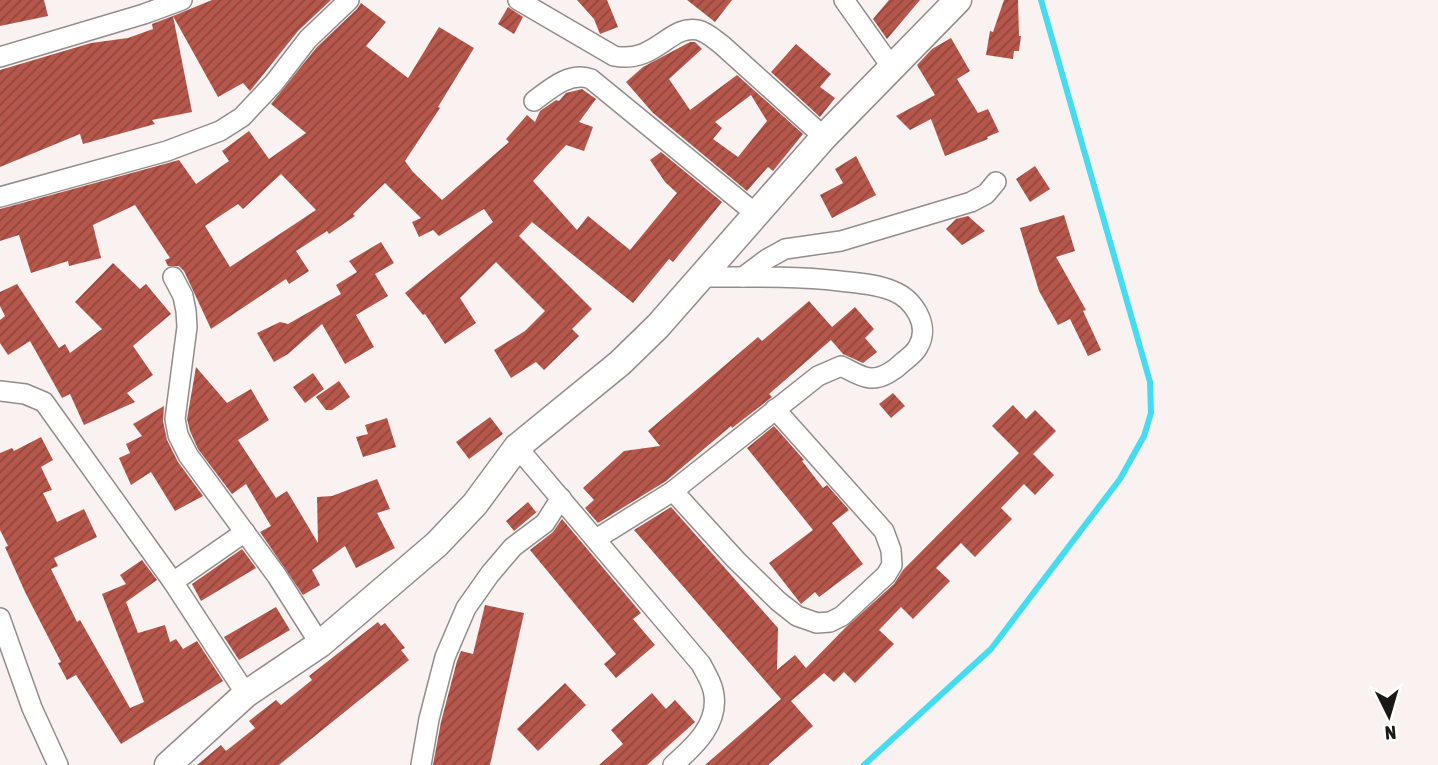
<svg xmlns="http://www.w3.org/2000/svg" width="1438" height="765" viewBox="0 0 1438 765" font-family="'Asap Condensed',sans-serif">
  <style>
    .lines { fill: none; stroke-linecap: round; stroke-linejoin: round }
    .stream { stroke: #44dcee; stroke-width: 6 }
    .building { fill: url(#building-hatch); fill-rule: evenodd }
    .street-casing { stroke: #938c8b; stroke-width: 22 }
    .secondary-casing { stroke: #938c8b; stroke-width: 29 }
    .street { stroke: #fff; stroke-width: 19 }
    .secondary { stroke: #fff; stroke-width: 26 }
  </style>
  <defs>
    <pattern id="building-hatch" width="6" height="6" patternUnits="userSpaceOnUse" patternTransform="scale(1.75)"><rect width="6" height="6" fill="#b6574c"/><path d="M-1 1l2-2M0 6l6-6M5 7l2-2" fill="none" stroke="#93473e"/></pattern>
  </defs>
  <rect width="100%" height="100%" fill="#faf2f1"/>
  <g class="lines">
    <path class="stream" d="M864 765 991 649 1120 479 1144 436 1151 413 1150 382 1041 0"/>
  </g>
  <g class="building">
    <path d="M0 0H44L48 16 0 26Z"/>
    <path d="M212 0H331L298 31 250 91 243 83 218 97 173 16Z"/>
    <path d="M577 0H607L618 27 600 34 594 19Z"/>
    <path d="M687 0H732L715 22Z"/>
    <path d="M889 0H920L887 39 873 19Z"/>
    <path d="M1004 0H1018L1019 36H1021L1019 51H1014L1013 59 986 55 990 31 993 32Z"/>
    <path d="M361 3 386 22 366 46 408 78 439 27 474 48 438 107 440 108 405 161 413 172 442 200 509 142 506 139 527 115 535 122 540 111 556 100 559 101 566 93 582 89 596 99 579 122 593 127 584 151 566 145 533 181 577 230 588 216 630 250 677 193 665 182 650 160 661 152 722 202 673 262 669 259 633 303 532 222 519 236 592 309 572 329 579 336 544 370 536 362 511 378 494 350 525 331 545 311 496 262 460 298 476 323 445 344 425 314 423 315 405 293 493 222 484 209 439 236 433 230 419 237 412 222 421 218 385 183 353 214 355 216 329 234 327 231 296 251 309 271 289 284 286 279 211 329 184 271 179 266H168L165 260 170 258 135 205 93 225 101 258 69 266 68 261 31 273 19 235 0 241V209L179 160 196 184 229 161 222 151 249 131 269 159 306 133 271 104 317 47 357 9ZM281 174 316 210 230 267 205 226 238 204 243 209Z"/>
    <path d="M508 7 523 17 514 34 498 24Z"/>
    <path d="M173 16 192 112 152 120 155 124 83 144 80 134 0 167V70L91 43 128 38 153 29 152 24Z"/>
    <path d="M951 38 970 71 957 79 978 113 988 109 999 132 987 137 988 139 945 156 931 119 910 130 896 116 935 95 917 65 932 49Z"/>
    <path d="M690 42H695L702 49 669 79 690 110 737 75 803 134 773 171 768 167 747 191 653 113 626 82 643 67ZM751 95 767 121 738 157 713 139 722 128 715 122Z"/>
    <path d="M796 44 831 74 820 87 835 98 820 117 771 72Z"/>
    <path d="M856 156 876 195 832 218 820 195 843 183 835 169Z"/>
    <path d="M1035 166 1050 189 1030 202 1016 179Z"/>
    <path d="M1064 215 1075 251 1056 257 1086 310 1083 311 1101 350 1088 356 1070 319 1058 325 1039 291 1020 228Z"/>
    <path d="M968 216 985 231 962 245 946 229 956 219Z"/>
    <path d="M381 242 394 263 375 274 388 296 356 315 374 347 345 364 322 324 288 354 274 362 257 333 280 322 288 324 341 294 336 285 357 272 349 261Z"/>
    <path d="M113 263 140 289 146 284 171 314 133 346 153 375 127 393 135 402 84 425 70 394 62 398 30 341 8 355 0 343V320L5 316 0 306V292L17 284 59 348 65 344 70 353 102 329 75 302Z"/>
    <path d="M809 301 832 327 855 307 874 329 865 338 877 352 863 363 843 354 831 340 769 394 772 397 732 428 731 426 666 481 598 523 585 508 594 500 583 488 624 451 660 446 648 431 758 337 762 341Z"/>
    <path d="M196 367 227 403 251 389 269 420 238 440 276 498 287 491 318 543 317 497 332 496 377 479 390 509 377 513 395 548 356 568 345 546 312 570 320 585 303 595 260 532 271 526 246 484 232 494 198 449 190 431 187 419Z"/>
    <path d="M313 373 324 389 305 403 293 387Z"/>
    <path d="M339 381 350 397 332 410H326L316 397Z"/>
    <path d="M893 393 905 406 891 418 879 404Z"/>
    <path d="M1013 405 1026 419 1035 410 1056 431 1033 454 1054 475 1035 495 1024 484 1001 508 1012 519 975 557 961 543 936 568 950 581 913 619 901 607 879 630 894 644 855 683 844 672 834 682 824 673 791 701 813 726 768 765H705L781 699 634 530 671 507 778 628 777 670 795 655 806 668 845 628 894 584 903 570 1019 453 992 426Z"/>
    <path d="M164 406 163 421 167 440 178 462 203 496 175 511 151 472 131 485 119 458 130 453 126 444 142 436 133 424Z"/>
    <path d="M490 417 503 434 469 459 456 442Z"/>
    <path d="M387 418 396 447 363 457 356 437 368 434 365 425Z"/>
    <path d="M774 426 804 460 802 461 823 488 827 485 849 510 832 523 863 564 819 597 815 592 801 604 769 563 813 530 747 448Z"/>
    <path d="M41 437 53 460 41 467 52 490 43 493 57 522 84 509 97 537 54 558 58 566 51 569 77 622 80 620 130 708 144 702 102 594 126 584 120 575 142 560 157 580 126 602 138 633 165 625 170 642 176 639 183 649 197 641 223 681 121 744 76 675 67 680 58 663 61 662 25 592 5 547 8 546 0 530V453L12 448 14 451Z"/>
    <path d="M528 502 536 512 539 510 514 531 506 521Z"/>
    <path d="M562 519 641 613 633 619 655 645 616 678 604 664 616 654 530 550 553 532Z"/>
    <path d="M242 549 256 568 201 601 192 584Z"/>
    <path d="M485 605 524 613 490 765H433L441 722 457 661 461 651 473 654Z"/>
    <path d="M276 607 290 630 239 660 224 637Z"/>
    <path d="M378 622 381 626 385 623 405 648 401 650 409 660 279 765H197L221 745 226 751 255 728 249 721 276 700 281 705 312 680 309 676Z"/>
    <path d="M565 683 586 705 538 751 517 729Z"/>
    <path d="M652 693 666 709 675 700 695 722 647 765H599L623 744 611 730Z"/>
  </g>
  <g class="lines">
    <g class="street-casing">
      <g id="street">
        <path d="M518 0 614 56C656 64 669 24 698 30 707 32 715 40 722 45L824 137"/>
        <path d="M844 0 893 69"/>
        <path d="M0 57 144 14 182 0"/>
        <path d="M534 101C550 89 570 71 591 79L756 214"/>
        <path d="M0 197 167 151 220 131 242 117 274 83 308 39 349 0"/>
        <path d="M173 277 183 296 186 311 187 327 175 419 178 435 188 455 277 576 320 644"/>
        <path d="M743 277 767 259 785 249 841 241 971 202 986 194 996 182"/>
        <path d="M0 391 25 394 44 402 173 582 246 694"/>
        <path d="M517 447 701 664C705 672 711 681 713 690 721 722 695 746 673 765"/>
        <path d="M673 491 736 560 778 601 797 616 817 623 830 622 842 616 886 575 892 565 891 550 884 531 775 409"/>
        <path d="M596 539 673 491 818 376 841 366C850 370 860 377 870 378 882 379 895 370 903 362 908 358 915 353 918 347 931 325 913 299 893 291 877 284 857 283 840 281 794 276 748 277 701 277"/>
        <path d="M173 582 245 532"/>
        <path d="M0 618 32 708 58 765"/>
        <path d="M421 765 429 719 445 657 466 608 490 574 513 547 545 523 561 498"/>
      </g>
    </g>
    <g class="secondary-casing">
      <path id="secondary" d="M168 765 246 694 320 644 437 544 475 504 517 447 620 363 658 326 824 137 958 0"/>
    </g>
    <use href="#street" class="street"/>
    <use href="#secondary" class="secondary"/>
  </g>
  <g transform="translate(1389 716) rotate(175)" stroke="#ffffff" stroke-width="5" paint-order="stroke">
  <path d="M0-5L12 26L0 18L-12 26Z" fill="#1b1818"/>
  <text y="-10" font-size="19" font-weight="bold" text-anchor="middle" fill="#1b1818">N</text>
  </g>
</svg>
